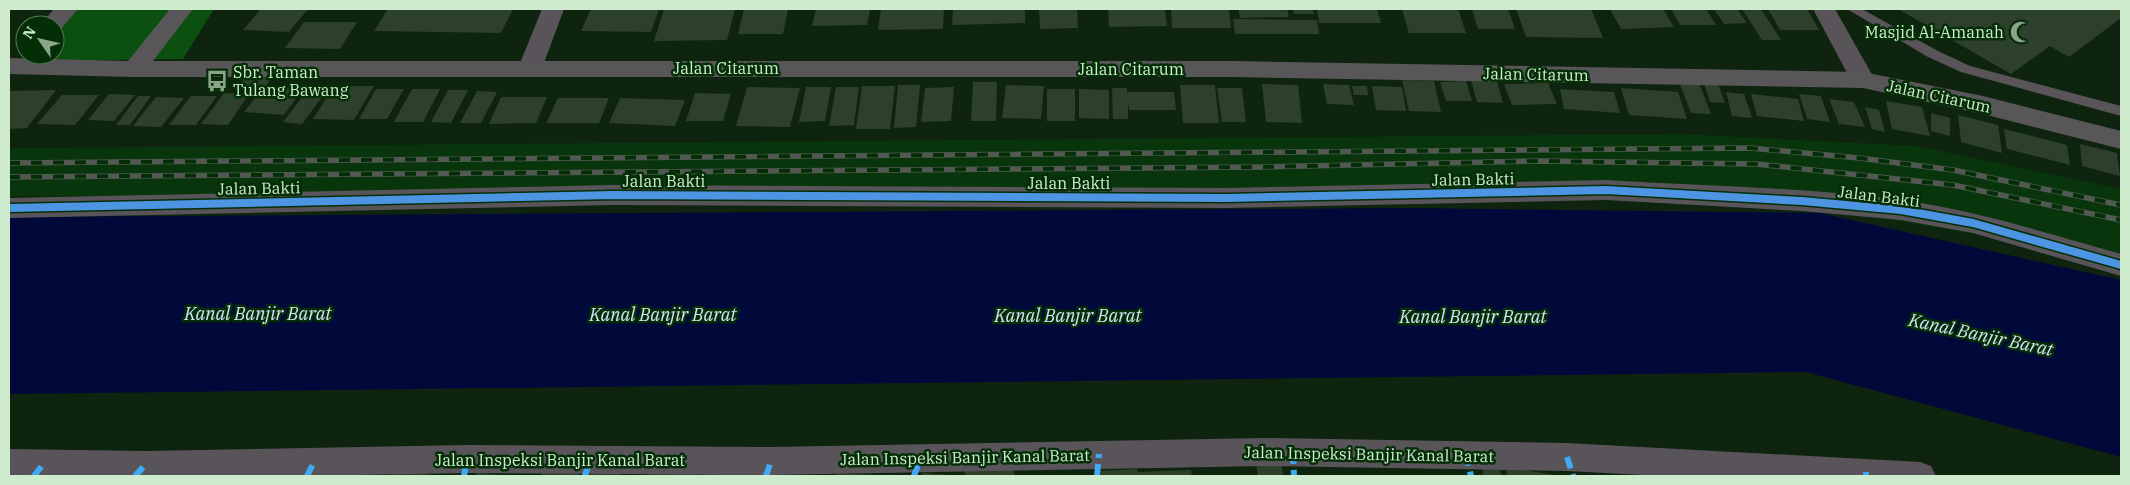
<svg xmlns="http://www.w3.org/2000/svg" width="2130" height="485" viewBox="0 0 2130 485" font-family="'IBM Plex Serif',serif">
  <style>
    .built { fill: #08350b }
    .green { fill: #0b4f11 }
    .water { fill: #01093b }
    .building { fill: #2c402c }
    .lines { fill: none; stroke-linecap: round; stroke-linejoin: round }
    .lane { fill: #59545a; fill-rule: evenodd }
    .street { fill: #59545a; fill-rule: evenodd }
    .secondary { fill: #595659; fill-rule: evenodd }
    .rail-casing { stroke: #525952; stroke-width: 5.5 }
    .rail { stroke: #042e06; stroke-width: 4; stroke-dasharray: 11; stroke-linecap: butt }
    .quiet { stroke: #3fa9f5; stroke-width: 6; stroke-dasharray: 12 6; stroke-linecap: butt }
    .cycleway-casing { stroke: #042e06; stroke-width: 11 }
    .cycleway { stroke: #4d94e3; stroke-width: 8 }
    .labels { text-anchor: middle; stroke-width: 5; stroke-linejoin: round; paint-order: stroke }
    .poi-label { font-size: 16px; fill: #ceebcd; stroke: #042e06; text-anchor: end }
    .street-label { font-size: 16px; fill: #ceebcd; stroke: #042e06 }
    .water-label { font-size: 18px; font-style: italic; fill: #d7e2f8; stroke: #042e06 }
  </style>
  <rect width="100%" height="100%" fill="#0e240e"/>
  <path class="built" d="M1682 134 1917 146 2121 189V274L2020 242 1846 212 1608 199 1363 201 9 196V148Z"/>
  <path class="green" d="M66 9H214L183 59 23 61 28 55H55V25H53Z"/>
  <path class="water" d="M1407 208 1820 213 2121 280V457L1806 372 9 394V217Z"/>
  <g class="building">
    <path d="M261 9H308L289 32 243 30Z"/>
    <path d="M388 9H513L501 33 374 31Z"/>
    <path d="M591 9H659L651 32 581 31Z"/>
    <path d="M664 9H735L727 40 654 41Z"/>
    <path d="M744 9H788L783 34H738Z"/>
    <path d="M816 9H870L867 25 812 26Z"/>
    <path d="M881 9H944L943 29 878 30Z"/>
    <path d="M953 9H1025V23L952 25Z"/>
    <path d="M1039 9H1077L1078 28 1040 29Z"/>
    <path d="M1108 9H1165L1167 26 1109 27Z"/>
    <path d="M1171 9H1229L1231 28H1172Z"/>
    <path d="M1238 9H1287L1289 17 1240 18Z"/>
    <path d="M1293 9H1312L1314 14H1294Z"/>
    <path d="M1317 9H1377L1381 23H1319Z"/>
    <path d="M1402 9H1458L1466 33H1409Z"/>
    <path d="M1472 9H1508L1515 29H1478Z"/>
    <path d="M1516 9H1591L1603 38 1526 37Z"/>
    <path d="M1610 9H1663L1674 27 1621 29Z"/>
    <path d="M1671 9H1706L1716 25H1680Z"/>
    <path d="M1714 9H1737L1747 23 1724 24Z"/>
    <path d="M1742 9H1761L1781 40H1762Z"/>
    <path d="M1768 9H1807L1819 30H1780Z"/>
    <path d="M1898 9H2121V18L2069 57 2050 46 2011 74Z"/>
    <path d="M1233 19 1317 20 1319 34H1235Z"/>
    <path d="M304 22H357L340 49 285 48Z"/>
    <path d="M246 75 273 76 265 87H238Z"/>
    <path d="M1402 80 1434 81 1441 112 1409 111Z"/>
    <path d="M1471 80 1497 81 1503 103 1477 102Z"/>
    <path d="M1466 81 1472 101H1446L1440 82Z"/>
    <path d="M973 82H997L996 121H971Z"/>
    <path d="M1679 82 1699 83 1711 114 1691 113Z"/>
    <path d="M1548 83 1557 104 1512 105 1504 84Z"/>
    <path d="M1704 83 1718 84 1725 103 1710 102Z"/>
    <path d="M1262 84 1298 85 1302 123 1266 122Z"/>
    <path d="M1323 84 1349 85 1354 105 1327 104Z"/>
    <path d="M898 85H920L916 127 894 128Z"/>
    <path d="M1006 85 1044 86 1041 119 1002 118Z"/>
    <path d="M1180 85H1215L1219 123H1183Z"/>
    <path d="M334 86H374L354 120 313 119Z"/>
    <path d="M862 86H895L890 129H856Z"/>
    <path d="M1352 86H1367L1368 95H1354Z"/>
    <path d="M1372 86 1402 87 1406 111 1376 110Z"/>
    <path d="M264 87 303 89 284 115 244 112Z"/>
    <path d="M747 87 800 88 790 127 736 126Z"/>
    <path d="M806 87H831L825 121 799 122Z"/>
    <path d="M836 87H859L854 125 829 126Z"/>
    <path d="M954 87 951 121 921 122 925 88Z"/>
    <path d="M1112 88H1127V92H1174L1176 110H1129L1128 102V119H1113Z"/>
    <path d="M1217 88H1242L1246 122H1222Z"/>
    <path d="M1621 88 1678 92 1687 119 1629 115Z"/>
    <path d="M376 89H404L387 119H359Z"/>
    <path d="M412 89H440L423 122H394Z"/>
    <rect x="1047" y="89" width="28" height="32"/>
    <path d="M1079 89 1109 90V119L1079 118Z"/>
    <path d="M1560 89 1614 92 1620 113 1564 109Z"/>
    <path d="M56 90 27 128 9 129V91Z"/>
    <path d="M448 90H468L451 123 431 122Z"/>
    <path d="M477 91 497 92 481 123H460Z"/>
    <path d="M306 92 325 93 302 124 283 122Z"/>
    <path d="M1726 92 1744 94 1752 118 1732 116Z"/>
    <path d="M224 93 249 94 228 125 201 124Z"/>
    <path d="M695 93 731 94 723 121H686Z"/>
    <path d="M109 94 135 95 114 121 88 120Z"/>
    <path d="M1751 94 1798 99 1804 121 1757 116Z"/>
    <path d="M1799 94 1821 96 1830 122 1807 119Z"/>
    <path d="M62 95H99L75 125 37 124Z"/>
    <path d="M138 96H151L130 125H116Z"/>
    <path d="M191 96H217L196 125H169Z"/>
    <path d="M156 97 184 98 161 127 133 126Z"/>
    <path d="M501 97H547L536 123 489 124Z"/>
    <path d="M558 98H609L599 123H546Z"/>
    <path d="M620 98 685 100 675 126 609 123Z"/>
    <path d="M1829 99 1854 102 1865 127 1839 124Z"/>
    <path d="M1886 101 1922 107 1930 136 1892 129Z"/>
    <path d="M1865 107 1879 110 1885 132 1872 129Z"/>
    <path d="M1931 113 1950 118V136L1931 131Z"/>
    <path d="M1958 115 1998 125 2002 153 1961 142Z"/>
    <path d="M2004 129 2067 145 2070 165 2007 149Z"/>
    <path d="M2080 144 2117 153 2120 176 2082 166Z"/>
    <path d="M1281 460 1283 476H1258L1256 461Z"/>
    <path d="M1482 460 1500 462 1501 476H1483Z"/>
    <path d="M1506 467 1554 475V476H1507Z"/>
    <path d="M1014 468V476H965V470Z"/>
    <path d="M1137 469 1138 472 1191 470 1192 476H1101L1100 471Z"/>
    <path d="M395 471 435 475V476H392Z"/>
    <path d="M543 471 579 473 578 476H541Z"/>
    <path d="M650 472 698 473 697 476H649Z"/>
    <path d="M704 472 744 473V476H703Z"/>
    <path d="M477 473 500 475V476H476Z"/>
    <path d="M589 473H622L621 476H588Z"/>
    <path d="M837 473 877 475V476H836Z"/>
    <path d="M922 473 951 475V476H921Z"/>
  </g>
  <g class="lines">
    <path class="lane" d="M1847 9H1862L1938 51 1970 66 2121 106V116L1961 72 1928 57Z"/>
    <g class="street">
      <path d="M542 9H564L542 68 539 74 530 76 521 74 518 68Z"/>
      <path d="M1813 9H1835L1875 80 1872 86 1863 88 1854 86Z"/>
      <path d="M1606 180C1704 186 1803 187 1901 200 1976 210 2049 234 2121 254V276L1973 233 1901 220 1802 211 1606 200 1227 208 613 205 9 218V198L613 185 1227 188Z"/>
      <path d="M1264 438 1567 443 1920 462 1931 466 1936 476H1663L1567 471 1264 466 771 475 467 473 297 476H9V449L145 451 467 445 771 447Z"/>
    </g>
    <g class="secondary">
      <path d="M54 9H78L60 30 55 32V25H40Z"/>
      <path d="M170 9H193L153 61H1233L1863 72 1983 96 2121 131V149L1983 114 1863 88 1233 77H134L9 74V58L128 61Z"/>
    </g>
    <g class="rail-casing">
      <g id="rail">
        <path d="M9 163 1750 148 1859 158 1953 170 2121 205"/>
        <path d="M9 177 1261 167 1541 161 1756 164 1953 185 2121 220"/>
      </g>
    </g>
    <use href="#rail" class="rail"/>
    <g class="quiet">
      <path d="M1293 452 1294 476"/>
      <path d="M1466 454 1471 476"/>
      <path d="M1567 457 1573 476"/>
      <path d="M1866 472V476"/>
      <path d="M34 476 44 463"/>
      <path d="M135 476 145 465"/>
      <path d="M307 476 314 462"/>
      <path d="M464 476 467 459"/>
      <path d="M585 476 590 460"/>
      <path d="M766 476 771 461"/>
      <path d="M914 476 920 459"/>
      <path d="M1097 476 1099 454"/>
    </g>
    <g class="cycleway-casing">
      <path id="cycleway" d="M9 208 613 195 1227 198 1606 190 1802 201 1901 210 1973 223 2121 265"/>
    </g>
    <use href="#cycleway" class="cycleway"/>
  </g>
  <defs>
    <g id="mosque-bare" transform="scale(1.725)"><path d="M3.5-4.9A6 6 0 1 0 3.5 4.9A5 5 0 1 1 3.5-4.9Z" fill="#8ba58a" stroke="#042e06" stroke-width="2.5" paint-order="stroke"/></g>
    <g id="bus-bare" transform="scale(1.725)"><path d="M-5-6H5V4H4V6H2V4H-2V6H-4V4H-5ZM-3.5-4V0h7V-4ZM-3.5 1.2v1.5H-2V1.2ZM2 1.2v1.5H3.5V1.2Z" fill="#8ba58a" stroke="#042e06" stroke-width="2.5" paint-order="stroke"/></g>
  </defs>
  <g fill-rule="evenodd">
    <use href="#mosque-bare" x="2021" y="32"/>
    <use href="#bus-bare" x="217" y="81"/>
  </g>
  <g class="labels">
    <g class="poi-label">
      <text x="2004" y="38">Masjid Al-Amanah</text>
      <text x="233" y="78" text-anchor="start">Sbr. Taman<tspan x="233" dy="18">Tulang Bawang</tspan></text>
    </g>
    <g class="street-label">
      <text x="726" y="74">Jalan Citarum</text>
      <text x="1131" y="75">Jalan Citarum</text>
      <text transform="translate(1536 74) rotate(1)" y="6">Jalan Citarum</text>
      <text transform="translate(1939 96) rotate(12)" y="6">Jalan Citarum</text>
      <text transform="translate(1473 179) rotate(-1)" y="6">Jalan Bakti</text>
      <text x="664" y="187">Jalan Bakti</text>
      <text x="1069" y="189">Jalan Bakti</text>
      <text transform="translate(259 188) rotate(-1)" y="6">Jalan Bakti</text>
      <text transform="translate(1879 196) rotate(7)" y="6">Jalan Bakti</text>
      <text transform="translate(1369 454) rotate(1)" y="6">Jalan Inspeksi Banjir Kanal Barat</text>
      <text transform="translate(965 457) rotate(-1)" y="6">Jalan Inspeksi Banjir Kanal Barat</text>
      <text x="560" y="466">Jalan Inspeksi Banjir Kanal Barat</text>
    </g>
    <g class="water-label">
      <text x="258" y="320">Kanal Banjir Barat</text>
      <text x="663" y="321">Kanal Banjir Barat</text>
      <text x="1068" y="322">Kanal Banjir Barat</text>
      <text x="1473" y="323">Kanal Banjir Barat</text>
      <text transform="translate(1981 335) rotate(12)" y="6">Kanal Banjir Barat</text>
    </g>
  </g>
  <rect width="2130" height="485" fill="none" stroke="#ceebcd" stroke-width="20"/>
  <g transform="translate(40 40) rotate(304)"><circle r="24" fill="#042e06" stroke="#557a56"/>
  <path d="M0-4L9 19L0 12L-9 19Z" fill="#8ba58a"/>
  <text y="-8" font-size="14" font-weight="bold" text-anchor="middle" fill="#ceebcd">N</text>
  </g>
</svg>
